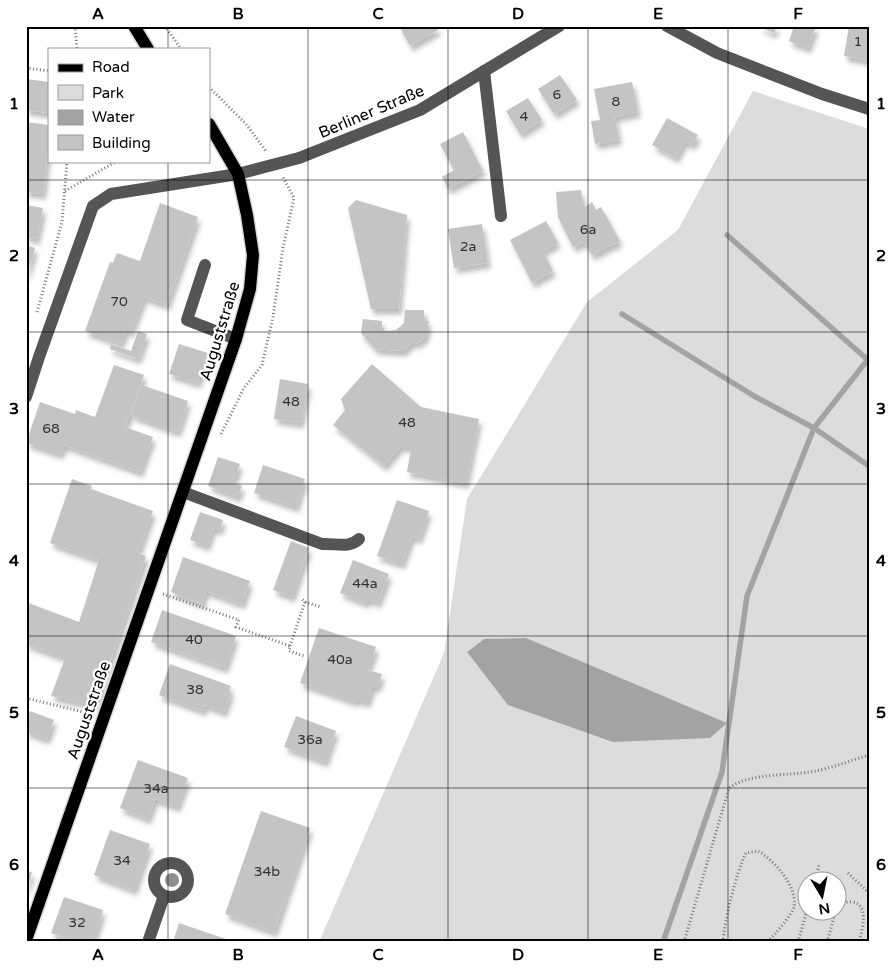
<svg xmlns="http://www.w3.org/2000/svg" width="895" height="968" viewBox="0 0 895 968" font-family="'Varela Round',sans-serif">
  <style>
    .green { fill: #dcdcdc; fill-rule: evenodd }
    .water { fill: #a3a3a3 }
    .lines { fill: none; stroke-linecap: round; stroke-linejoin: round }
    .stream { stroke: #a3a3a3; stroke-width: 5.5 }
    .building { fill: #c4c4c4; filter: url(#shadow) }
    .major-casing { stroke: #dbdbdb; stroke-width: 15 }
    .path { stroke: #777; stroke-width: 3; stroke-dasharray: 1 2.5; stroke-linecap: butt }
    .minor { stroke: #555; stroke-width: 12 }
    .major { stroke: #000; stroke-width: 12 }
    .tree { fill: #8f8f8f }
    .grid { fill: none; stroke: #000; stroke-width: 1; stroke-opacity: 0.55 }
    .labels { text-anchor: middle; stroke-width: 4.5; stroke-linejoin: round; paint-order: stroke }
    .number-label { font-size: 14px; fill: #313131 }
    .street-label { font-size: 16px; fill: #000; stroke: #fff }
    .neatline { fill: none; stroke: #000; stroke-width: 2 }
    .grid-label { font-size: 16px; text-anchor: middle; font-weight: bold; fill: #000 }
  </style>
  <defs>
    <filter id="shadow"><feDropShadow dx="3" dy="5.5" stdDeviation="2.5" flood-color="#0004"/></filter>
  </defs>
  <rect width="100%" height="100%" fill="#fff"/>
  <path class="green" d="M753 91 869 129V942H319L444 653 467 499 587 302 678 230ZM484 639 645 689 726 723 467 652ZM808 880H838V910H808Z"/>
  <path class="water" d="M526 638 727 723 710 738 613 742 508 705 467 652 484 639Z"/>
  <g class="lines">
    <g class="stream">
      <path d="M727 235 869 361"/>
      <path d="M622 314 754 396 814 428 869 466"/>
      <path d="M663 942 722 772 747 596 814 428 869 358"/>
    </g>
  </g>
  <g class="building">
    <path d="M399 26H436L438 30 410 46Z"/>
    <path d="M757 26H777L774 33Z"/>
    <path d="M794 26H816L808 48 789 41Z"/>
    <path d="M849 26H869V61L844 56Z"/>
    <path d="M560 75 577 100 554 114 538 89Z"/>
    <path d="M26 79 49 82V113L26 110Z"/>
    <path d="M632 82 638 112 615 117 619 140 595 144 591 121 600 120 594 89Z"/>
    <path d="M528 98 542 120 520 134 506 111Z"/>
    <path d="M667 118 698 135 692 145 685 141 676 158 652 145Z"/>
    <path d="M26 122 49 125V145L43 194 26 192Z"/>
    <path d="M463 132 483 171 448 189 442 177 454 170 440 144Z"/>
    <path d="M581 190 583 203 585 207 592 202 596 210 601 207 620 241 592 255 584 242 573 247 558 217 556 192Z"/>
    <path d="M356 200 407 215 399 309H371L348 208Z"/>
    <path d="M160 203 198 217 167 305 144 297 131 332 126 330 121 344 85 331 110 262 113 263 117 253 140 261Z"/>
    <path d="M26 205 43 208 37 239 26 237Z"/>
    <path d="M546 221 558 243 543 251 553 271 532 283 510 240Z"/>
    <path d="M482 224 488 263 454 268 448 229Z"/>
    <path d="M26 245 35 248 27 275H26Z"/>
    <path d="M405 310H424V321H429L426 336 417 344 414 341 403 351 375 349 361 333 363 319 382 321V327L385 331 396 330 404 323Z"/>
    <path d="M138 331 147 334 138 359 110 349 111 344 131 351Z"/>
    <path d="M179 344 208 353 198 383 169 374Z"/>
    <path d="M372 364 421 407 479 419 466 483 407 472 411 448 401 446 384 466 333 425 345 410 341 399Z"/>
    <path d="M114 365 144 375 125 427 153 437 140 472 64 445 61 454 26 443 40 402 75 414 76 410 95 417Z"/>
    <path d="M280 379 308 384 301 423 274 419Z"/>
    <path d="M142 385 188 401 178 432 131 415Z"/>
    <path d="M218 457 240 464 233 483 242 486 238 497 208 486Z"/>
    <path d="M263 465 305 479 296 507 254 493Z"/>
    <path d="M72 479 92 486 91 489 153 511 138 553 146 556 95 706 51 696 65 658 26 644V602L79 622 99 560 50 543Z"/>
    <path d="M397 500 429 511 419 539 412 536 402 564 377 556Z"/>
    <path d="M200 512 223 520 220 530 213 528 207 546 190 540Z"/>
    <path d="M291 541 309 548 292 597 273 590Z"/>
    <path d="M183 557 250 581 242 604 206 591 202 604 171 592Z"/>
    <path d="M353 560 389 574 378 603 368 599 366 603 340 593Z"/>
    <path d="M162 610 236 636 225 668 151 642Z"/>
    <path d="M319 628 376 647 368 670 382 674 378 687 373 686 367 703 357 699 356 702 300 683Z"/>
    <path d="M170 664 231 686 229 691 231 692 224 712 205 705 203 711 159 695Z"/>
    <path d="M30 711 54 720 47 739 26 732V722Z"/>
    <path d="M296 716 336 731 325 762 284 747Z"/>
    <path d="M138 760 188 778 177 807 155 799 148 819 120 808Z"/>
    <path d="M261 811 310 828 274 932 225 914Z"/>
    <path d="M110 830 150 844 134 890 94 875Z"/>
    <path d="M26 871 32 872 27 890H26Z"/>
    <path d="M64 897 103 910 93 942H76L51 933Z"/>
    <path d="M179 923 232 941V942H173Z"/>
  </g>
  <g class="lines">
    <g class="major-casing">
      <g id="major">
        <path d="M134 26 148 49"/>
        <path d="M26 940 236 339 250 289 253 255 247 215 238 174 209 124"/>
      </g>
    </g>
    <g class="path">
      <path d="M75 26 77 49"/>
      <path d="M165 26 181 49"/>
      <path d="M26 68 49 71"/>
      <path d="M209 87 246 124 266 151"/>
      <path d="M65 191 117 161"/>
      <path d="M37 312 62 222 67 161"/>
      <path d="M221 434 244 388 262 365 273 317 283 248 294 198 283 177"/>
      <path d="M163 594 239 620 236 627 290 646 289 651 304 656"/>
      <path d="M305 602 321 607"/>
      <path d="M290 646 305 602 302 599"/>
      <path d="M26 698 91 714"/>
      <path d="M848 873 869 893"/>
      <path d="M815 880 819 865"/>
      <path d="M838 908C841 904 846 901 852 902 870 904 862 931 859 942"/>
      <path d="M684 942 729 788C752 771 793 777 820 770 837 766 853 760 869 755"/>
      <path d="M723 942C724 922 737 870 746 853L758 851C774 860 798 887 794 907 792 915 774 935 768 942"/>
      <path d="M798 942 808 907"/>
      <path d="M827 942 836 910"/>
    </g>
    <g class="minor">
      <path d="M667 26 717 53 822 94 869 109"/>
      <path d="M484 71 501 216"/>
      <path d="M205 265 187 320 236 339"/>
      <path d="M26 397 39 357 93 206 111 194 238 174 299 158 420 110 559 26"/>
      <path d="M183 492 322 544C335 543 349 549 359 539"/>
      <circle cx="171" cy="880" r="17"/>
      <path d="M148 942 164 896"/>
    </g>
    <use href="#major" class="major"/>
  </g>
  <circle class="tree" cx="172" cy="880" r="7"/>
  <path class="grid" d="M168 26V49M308 26V942M448 26V942M588 26V942M728 26V942M168 161V942M26 180H869M26 332H869M26 484H869M26 636H869M26 788H869"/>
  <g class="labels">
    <g class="number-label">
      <text x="858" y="46">1</text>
      <text x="557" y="99">6</text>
      <text x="616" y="106">8</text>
      <text x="524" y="121">4</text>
      <text x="588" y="234">6a</text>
      <text x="468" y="251">2a</text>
      <text x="119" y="306">70</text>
      <text x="291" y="406">48</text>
      <text x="407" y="427">48</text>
      <text x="51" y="433">68</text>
      <text x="365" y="588">44a</text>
      <text x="194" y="644">40</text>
      <text x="340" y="664">40a</text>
      <text x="195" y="694">38</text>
      <text x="310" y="744">36a</text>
      <text x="156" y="793">34a</text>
      <text x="122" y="865">34</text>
      <text x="267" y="876">34b</text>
      <text x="77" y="927">32</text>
    </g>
    <g class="street-label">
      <text transform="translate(371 111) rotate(-23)" y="6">Berliner Straße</text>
      <text transform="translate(219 331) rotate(-73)" y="6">Auguststraße</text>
      <text transform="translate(88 710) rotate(-71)" y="6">Auguststraße</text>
    </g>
  </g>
  <rect width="895" height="968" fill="none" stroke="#ffffff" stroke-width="55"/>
  <rect x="48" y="48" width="162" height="115" fill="#ffffff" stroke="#999999"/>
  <rect x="58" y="64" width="25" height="8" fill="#000000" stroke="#999999"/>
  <text x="92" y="72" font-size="15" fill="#000000">Road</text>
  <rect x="58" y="85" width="25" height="15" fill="#dcdcdc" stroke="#999999"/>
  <text x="92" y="98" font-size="15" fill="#000000">Park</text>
  <rect x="58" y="110" width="25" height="15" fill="#a3a3a3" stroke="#999999"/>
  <text x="92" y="122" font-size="15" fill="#000000">Water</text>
  <rect x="58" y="135" width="25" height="15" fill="#c4c4c4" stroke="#999999"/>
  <text x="92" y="148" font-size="15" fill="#000000">Building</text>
  <g transform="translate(822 896) rotate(170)"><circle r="24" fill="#ffffff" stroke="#999999"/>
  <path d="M0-4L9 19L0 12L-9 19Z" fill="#000000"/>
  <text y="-8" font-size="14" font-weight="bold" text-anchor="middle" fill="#000000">N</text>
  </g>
  <rect x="28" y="28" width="840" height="912" class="neatline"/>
  <g class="grid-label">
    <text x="98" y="19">A</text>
    <text x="238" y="19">B</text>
    <text x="378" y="19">C</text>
    <text x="518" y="19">D</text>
    <text x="658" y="19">E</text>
    <text x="798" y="19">F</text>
    <text x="14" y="109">1</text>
    <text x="881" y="109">1</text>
    <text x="14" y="261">2</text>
    <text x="881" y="261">2</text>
    <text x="14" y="414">3</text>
    <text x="881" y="414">3</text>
    <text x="14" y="566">4</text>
    <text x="881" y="566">4</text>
    <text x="14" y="718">5</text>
    <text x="881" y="718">5</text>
    <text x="14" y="870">6</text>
    <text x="881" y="870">6</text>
    <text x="98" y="960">A</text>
    <text x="238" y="960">B</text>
    <text x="378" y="960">C</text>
    <text x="518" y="960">D</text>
    <text x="658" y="960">E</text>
    <text x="798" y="960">F</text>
  </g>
</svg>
